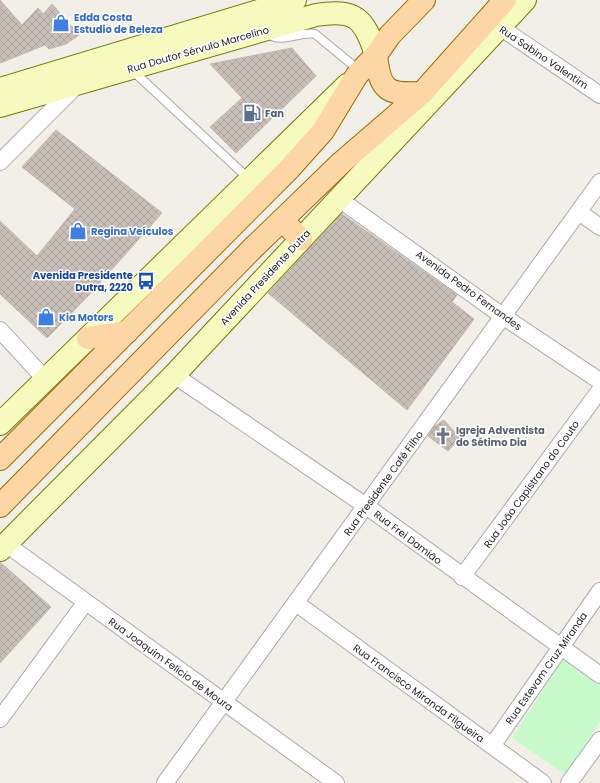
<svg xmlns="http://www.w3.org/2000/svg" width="600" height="783" viewBox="0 0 600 783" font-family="Poppins,sans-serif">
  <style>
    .park { fill: #c8facc }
    .building { fill: url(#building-cross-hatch); stroke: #c4b6ab }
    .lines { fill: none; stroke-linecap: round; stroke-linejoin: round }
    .lane-casing { stroke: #a9a9a9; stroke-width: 10 }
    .street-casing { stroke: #a9a9a9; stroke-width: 18 }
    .secondary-casing { stroke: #707d05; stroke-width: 24 }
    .primary-casing { stroke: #a06b00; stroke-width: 24 }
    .lane { stroke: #fff; stroke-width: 8 }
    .street { stroke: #fff; stroke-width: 16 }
    .secondary { stroke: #f7fabf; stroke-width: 22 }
    .primary { stroke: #fcd6a4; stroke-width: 22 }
    .labels { text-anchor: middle; stroke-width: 3; stroke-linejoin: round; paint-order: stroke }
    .shop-label { font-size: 10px; font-weight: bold; fill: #366cbe; stroke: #fff; text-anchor: start }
    .street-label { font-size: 10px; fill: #222; stroke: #fff }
    .service-label { font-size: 10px; font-weight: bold; fill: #4e5e75; stroke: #fff; text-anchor: start }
    .transit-label { font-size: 10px; font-weight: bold; fill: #164399; stroke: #fff; text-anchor: end }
    .worship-label { font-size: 10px; font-weight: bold; fill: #5b616d; stroke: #fff; text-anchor: start }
  </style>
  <defs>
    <pattern id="building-cross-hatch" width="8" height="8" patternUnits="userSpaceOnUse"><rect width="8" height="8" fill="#c7bfb8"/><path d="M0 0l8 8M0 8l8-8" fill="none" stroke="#aba49e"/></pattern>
  </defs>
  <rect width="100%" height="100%" fill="#f2efe9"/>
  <path class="park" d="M564 658 600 683V721L566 775 512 738Z"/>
  <g class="building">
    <path d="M0 0 22 25 38 8 43 14 52 4 79 35 66 44 49 49 45 45 0 63Z"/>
    <path d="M292 48 316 76 236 153 210 127 242 98 210 64Z"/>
    <path d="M56 130 162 213 90 294 47 338 0 294V221L37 256 75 209 22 167Z"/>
    <path d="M342 214 457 295 452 302 474 319 407 410 268 293Z"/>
    <path d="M444 420 460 438 448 451 428 436 434 427Z"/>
    <path d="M0 562 51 607 0 663Z"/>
  </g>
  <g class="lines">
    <g class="lane-casing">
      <g id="lane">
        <path d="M267 32C279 46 300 30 315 34L360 71"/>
        <path d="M132 70 249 179"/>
      </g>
    </g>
    <g class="street-casing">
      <g id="street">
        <path d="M491 21 600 95"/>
        <path d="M0 162 77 85"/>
        <path d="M339 199 504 317 600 381"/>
        <path d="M580 213 600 227"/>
        <path d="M0 330 45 379"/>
        <path d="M174 375 366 506 600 675"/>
        <path d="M6 544 336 783"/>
        <path d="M462 577 600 390"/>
        <path d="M296 603 543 783"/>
        <path d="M0 719 85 603"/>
        <path d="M492 746 600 591"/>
        <path d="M165 783 600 182"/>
        <path d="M569 783 600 740"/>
      </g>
    </g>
    <g class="secondary-casing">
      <g id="secondary">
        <path d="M0 89 295 0"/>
        <path d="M0 106 316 15C355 9 364 17 376 55"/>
        <path d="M0 424 347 85"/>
        <path d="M0 550 174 375 525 0"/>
      </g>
    </g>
    <g class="primary-casing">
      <g id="primary">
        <path d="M376 55C380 91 387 95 422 93"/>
        <path d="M282 220 301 239"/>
        <path d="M88 338 127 332"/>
        <path d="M0 459 290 168 323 131 357 75 376 55 390 35 424 0"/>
        <path d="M0 506 252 249 342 162 422 93 505 0"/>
      </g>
    </g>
    <use href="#lane" class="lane"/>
    <use href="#street" class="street"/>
    <use href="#secondary" class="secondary"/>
    <use href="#primary" class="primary"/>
  </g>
  <defs>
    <g id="shop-bare" transform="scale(1.38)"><path d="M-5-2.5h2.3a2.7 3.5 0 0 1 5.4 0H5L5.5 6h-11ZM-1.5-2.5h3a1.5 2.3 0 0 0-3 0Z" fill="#3f7fe0" stroke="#fff" stroke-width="2.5" paint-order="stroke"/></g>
    <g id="fuel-bare" transform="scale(1.38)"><path d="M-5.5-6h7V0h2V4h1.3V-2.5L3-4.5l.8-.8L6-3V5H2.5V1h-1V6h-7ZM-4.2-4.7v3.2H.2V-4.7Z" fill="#5c6f8a" stroke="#fff" stroke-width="2.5" paint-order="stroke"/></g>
    <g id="bus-bare" transform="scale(1.38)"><path d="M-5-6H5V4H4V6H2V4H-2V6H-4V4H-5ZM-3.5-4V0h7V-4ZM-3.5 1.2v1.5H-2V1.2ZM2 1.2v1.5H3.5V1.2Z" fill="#1a4fb4" stroke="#fff" stroke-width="2.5" paint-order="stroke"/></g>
    <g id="church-bare" transform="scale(1.38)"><path d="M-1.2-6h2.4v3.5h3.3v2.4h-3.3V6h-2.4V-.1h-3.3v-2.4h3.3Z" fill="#6b7280" stroke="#fff" stroke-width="2.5" paint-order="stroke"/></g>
  </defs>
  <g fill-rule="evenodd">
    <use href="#shop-bare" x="61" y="23"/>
    <use href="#fuel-bare" x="252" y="113"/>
    <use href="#shop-bare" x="78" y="231"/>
    <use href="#bus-bare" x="146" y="281"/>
    <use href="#shop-bare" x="46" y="317"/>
    <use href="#church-bare" x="443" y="436"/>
  </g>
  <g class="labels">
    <g class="shop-label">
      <text x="74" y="21">Edda Costa<tspan x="74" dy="12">Estudio de Beleza</tspan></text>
      <text x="91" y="235">Regina Veículos</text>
      <text x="59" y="321">Kia Motors</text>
    </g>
    <g class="street-label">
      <text transform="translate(198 49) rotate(-16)" y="4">Rua Doutor Sérvulo Marcelino</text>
      <text transform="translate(544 57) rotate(34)" y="4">Rua Sabino Valentim</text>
      <text transform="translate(265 277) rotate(-47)" y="4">Avenida Presidente Dutra</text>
      <text transform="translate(469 290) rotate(36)" y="4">Avenida Pedro Fernandes</text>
      <text transform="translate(383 483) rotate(-54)" y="4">Rua Presidente Café Filho</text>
      <text transform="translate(531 484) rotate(-54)" y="4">Rua João Capistrano do Couto</text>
      <text transform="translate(408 537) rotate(37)" y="4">Rua Frei Damião</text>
      <text transform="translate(171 664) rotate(36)" y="4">Rua Joaquim Felício de Moura</text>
      <text transform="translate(546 668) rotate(-55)" y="4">Rua Estevam Cruz Miranda</text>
      <text transform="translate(419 693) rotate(36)" y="4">Rua Francisco Miranda Filgueira</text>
    </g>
    <g class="service-label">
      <text x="265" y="117">Fan</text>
    </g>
    <g class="transit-label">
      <text x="133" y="279">Avenida Presidente<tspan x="133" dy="12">Dutra, 2220</tspan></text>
    </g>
    <g class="worship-label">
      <text x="456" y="434">Igreja Adventista<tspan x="456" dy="12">do Sétimo Dia</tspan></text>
    </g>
  </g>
</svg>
